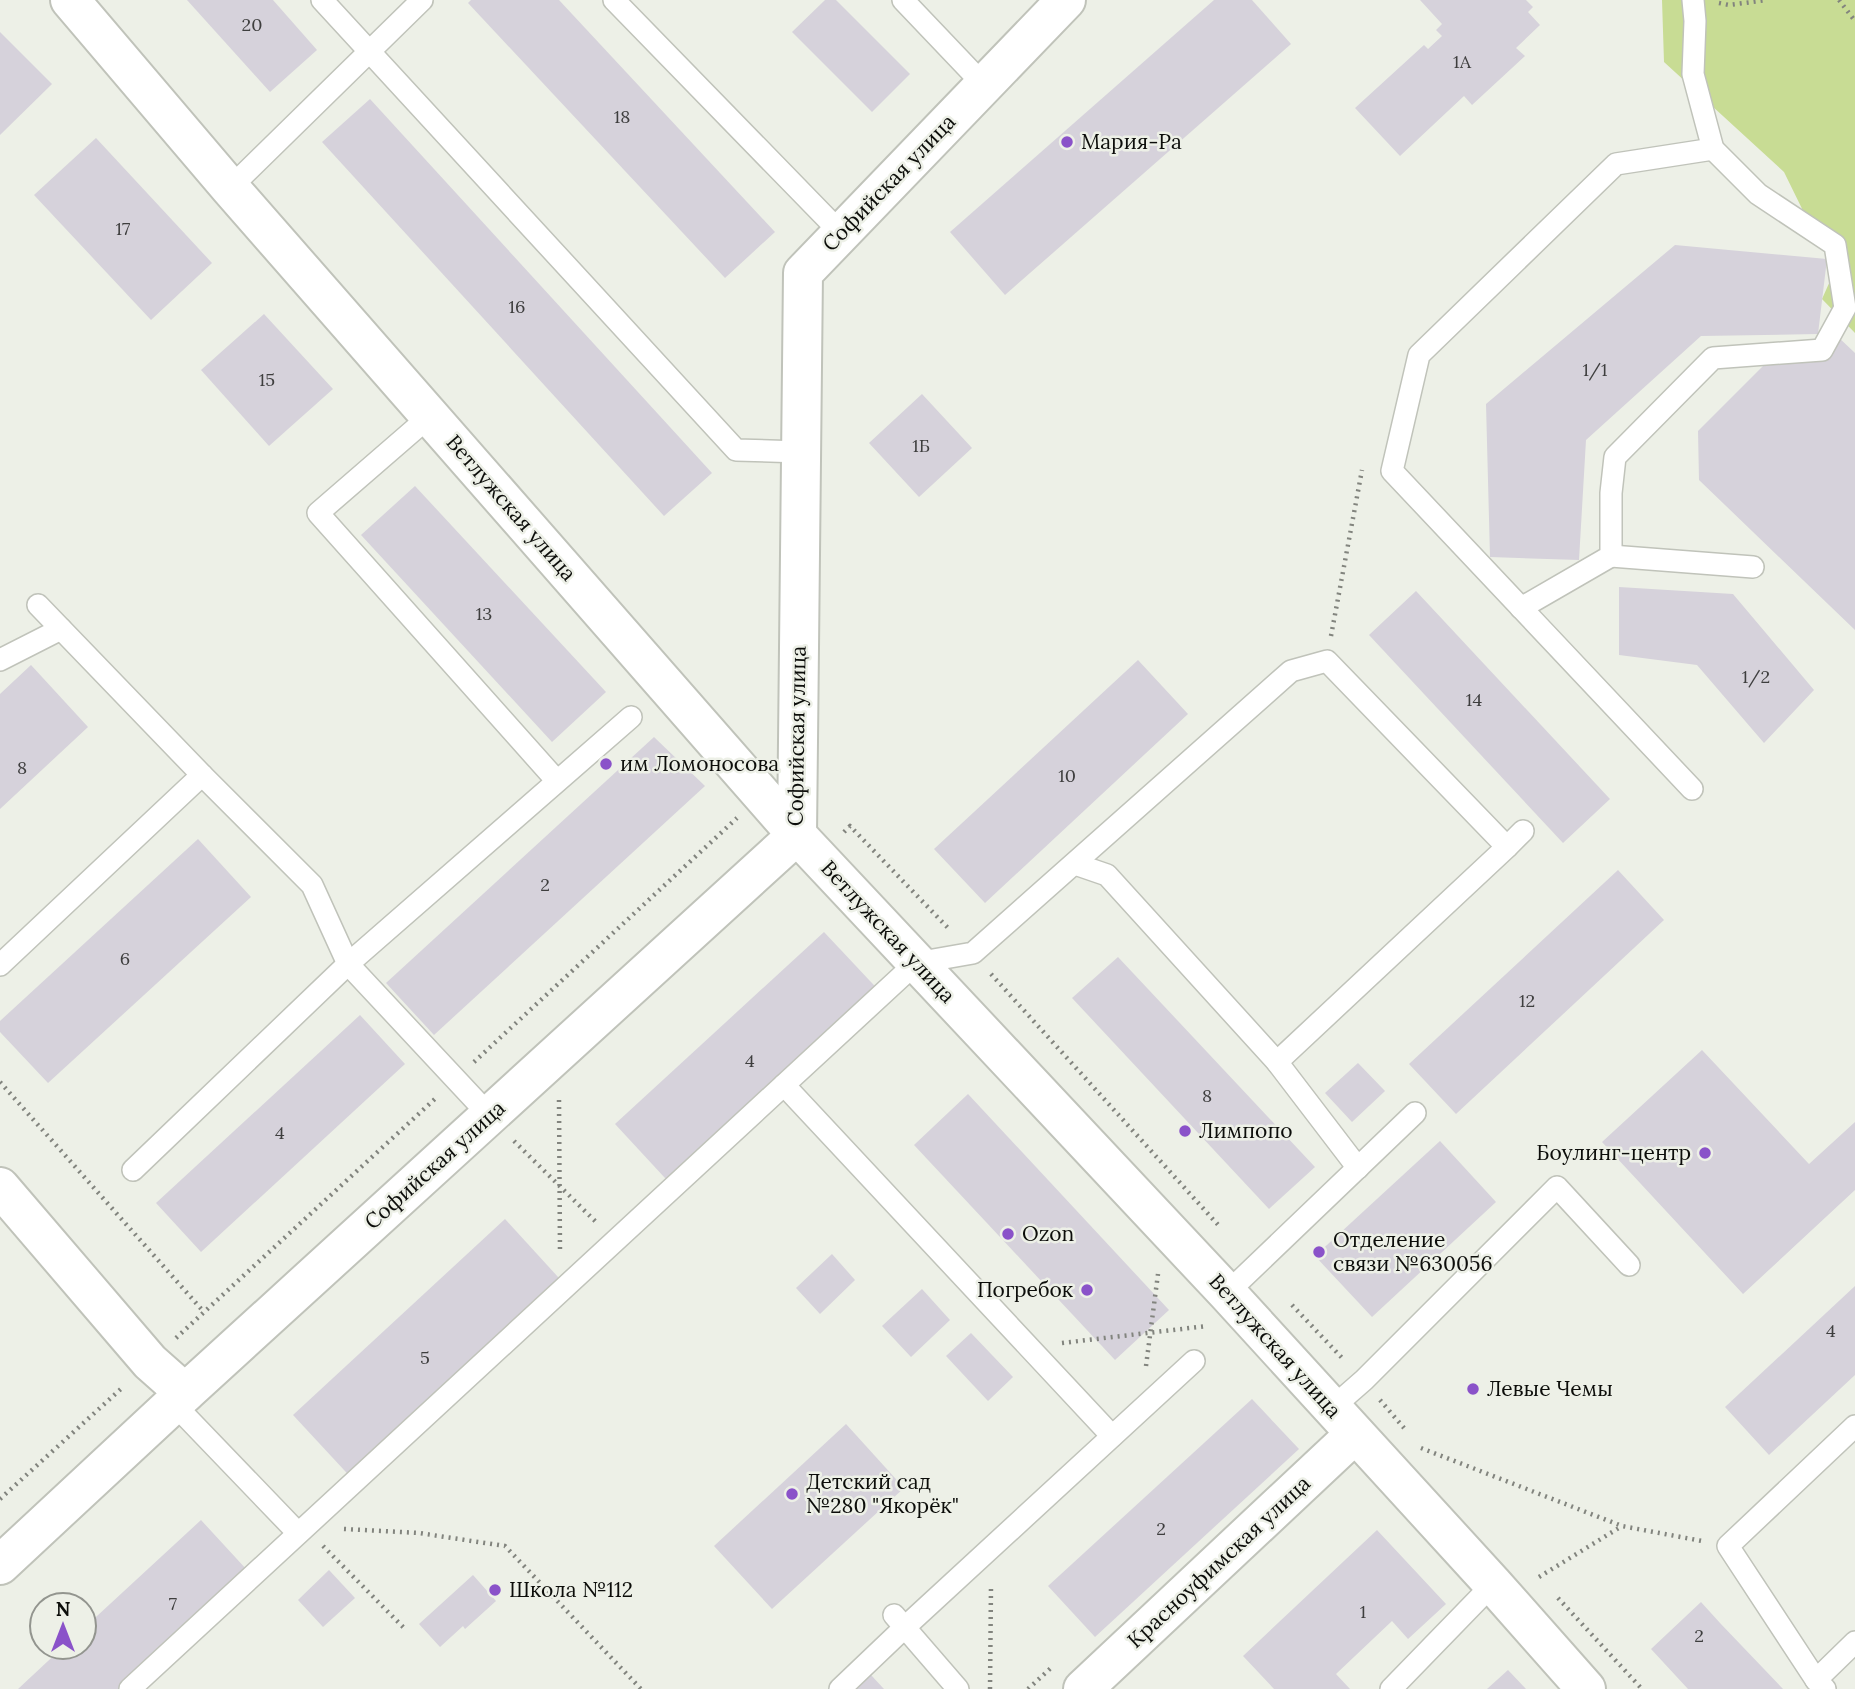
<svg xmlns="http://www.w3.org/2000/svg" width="1855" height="1689" viewBox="0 0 1855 1689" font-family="Lora,serif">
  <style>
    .green { fill: #c8dc94 }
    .building { fill: #d6d2db }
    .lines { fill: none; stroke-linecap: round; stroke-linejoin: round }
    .service-casing { stroke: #c0c3ba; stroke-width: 24 }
    .minor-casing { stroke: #c0c3ba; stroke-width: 42 }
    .tertiary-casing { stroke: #c0c3ba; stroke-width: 42 }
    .secondary-casing { stroke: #c0c3ba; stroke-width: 42 }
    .path { stroke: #82847e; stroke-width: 4.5; stroke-dasharray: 2 5; stroke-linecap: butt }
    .service { stroke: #fff; stroke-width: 21 }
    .minor { stroke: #fff; stroke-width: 38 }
    .tertiary { stroke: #fff; stroke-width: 38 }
    .secondary { stroke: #fff; stroke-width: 38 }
    .poi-dot { fill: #8a52c9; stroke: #edf0e7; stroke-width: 2.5 }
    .labels { text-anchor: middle; stroke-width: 5; stroke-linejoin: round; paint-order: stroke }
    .number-label { font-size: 18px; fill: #3e3e3e }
    .poi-label { font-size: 21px; fill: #0c0d0a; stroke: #edf0e7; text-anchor: start }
    .street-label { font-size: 21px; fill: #0c0d0a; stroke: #edf0e7 }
  </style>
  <rect width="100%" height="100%" fill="#edf0e7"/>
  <path class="green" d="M1662 0H1855V333L1822 299 1843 252 1810 225 1784 172 1664 62Z"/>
  <g class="building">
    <path d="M187 0H273L317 50 270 92Z"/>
    <path d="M471 0H559L775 232 725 278 468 3Z"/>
    <path d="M825 0H836L910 74 872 112 792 32Z"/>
    <path d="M1214 0H1252L1291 44 1005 295 950 232Z"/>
    <path d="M1420 0H1526L1533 7 1528 12 1540 25 1516 48 1525 56 1472 105 1464 96 1400 156 1355 108 1424 45 1428 49 1442 36 1436 30 1442 24Z"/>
    <path d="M0 32 52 84 0 135Z"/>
    <path d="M370 99 712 473 664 516 322 142Z"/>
    <path d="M96 138 212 263 151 320 34 195Z"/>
    <path d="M1675 245 1827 259 1818 334 1701 336 1586 440 1579 560 1490 557 1486 404Z"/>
    <path d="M264 314 333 389 269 446 201 370Z"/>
    <path d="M1836 335 1855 353V630L1699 480 1698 431 1781 348 1822 350Z"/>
    <path d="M922 394 972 448 919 497 869 443Z"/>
    <path d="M415 486 606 692 552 742 361 535Z"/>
    <path d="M1619 587 1733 594 1814 690 1764 743 1697 665 1619 655Z"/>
    <path d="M1416 591 1610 799 1563 843 1369 635Z"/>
    <path d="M1138 660 1188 714 985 903 934 849Z"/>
    <path d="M31 665 88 727 0 809V694Z"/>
    <path d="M654 737 705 786 434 1035 386 983Z"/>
    <path d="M198 839 251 897 48 1083 0 1032V1021Z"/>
    <path d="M1618 870 1664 920 1456 1114 1409 1064Z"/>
    <path d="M824 932 886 998 677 1191 615 1124Z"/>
    <path d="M1118 957 1315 1167 1269 1209 1072 998Z"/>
    <path d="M360 1015 405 1064 201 1252 156 1203Z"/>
    <path d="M1702 1050 1809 1164 1855 1122V1190L1743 1294 1602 1142Z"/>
    <path d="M1358 1063 1385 1091 1352 1122 1325 1093Z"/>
    <path d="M968 1094 1169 1310 1115 1360 914 1145Z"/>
    <path d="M1440 1141 1496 1202 1372 1317 1315 1256Z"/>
    <path d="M505 1219 569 1289 357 1484 293 1415Z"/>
    <path d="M832 1254 855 1280 820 1314 796 1288Z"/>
    <path d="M1855 1286V1375L1769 1455 1725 1407Z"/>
    <path d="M922 1289 950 1320 911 1357 882 1326Z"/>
    <path d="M971 1333 1013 1377 988 1401 946 1356Z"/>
    <path d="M1252 1399 1299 1449 1095 1637 1048 1586Z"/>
    <path d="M846 1424 904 1488 772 1609 714 1546Z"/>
    <path d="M201 1520 259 1583 144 1689H18L63 1647H84V1628Z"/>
    <path d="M1377 1530 1446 1604 1408 1639 1392 1621 1336 1674 1350 1689H1274L1243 1656Z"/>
    <path d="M329 1570 355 1598 323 1627 298 1600Z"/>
    <path d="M473 1575 496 1601 465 1629 463 1626 440 1647 419 1624Z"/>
    <path d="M1701 1602 1720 1623 1783 1689H1688L1651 1649Z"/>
    <path d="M1508 1670 1526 1689H1487Z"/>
    <path d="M871 1675 884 1689H856Z"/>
  </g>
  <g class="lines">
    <g class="service-casing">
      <g id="service">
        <path d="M322 0 736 450 801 452"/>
        <path d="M614 0 841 233"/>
        <path d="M903 0 983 84"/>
        <path d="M230 188 422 0"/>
        <path d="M430 416 318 513 557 781"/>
        <path d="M1611 556 1753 567"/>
        <path d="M38 605 202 775 312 885 348 964 490 1116"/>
        <path d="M1521 608 1611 556V493L1615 457 1713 358 1822 350 1845 308 1835 245 1758 194 1713 149 1693 74 1695 21 1693 0"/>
        <path d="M0 660 61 629"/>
        <path d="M1692 789 1392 471 1419 355 1616 164 1713 149"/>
        <path d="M1075 864 1107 875 1277 1062 1358 1168"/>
        <path d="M0 965 202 775"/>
        <path d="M1277 1062 1507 847 1523 831"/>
        <path d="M784 1085 1112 1436"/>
        <path d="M133 1170 348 964 631 717"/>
        <path d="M1227 1293 1415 1113"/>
        <path d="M174 1404 298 1533"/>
        <path d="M1332 1408 1364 1380 1557 1187 1629 1265"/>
        <path d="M894 1615 958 1689"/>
        <path d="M1816 1680 1855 1642"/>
        <path d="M130 1689 916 963 973 953 1291 671 1327 661 1507 847"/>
        <path d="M840 1689 904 1628 1194 1361"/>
        <path d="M1391 1689 1493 1584"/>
        <path d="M1825 1689 1816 1680 1728 1546 1855 1426"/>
      </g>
    </g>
    <g class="minor-casing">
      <g id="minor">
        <path d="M0 1187 150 1362 185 1393"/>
        <path d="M1083 1689 1355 1434"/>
      </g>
    </g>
    <g class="tertiary-casing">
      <path id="tertiary" d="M70 0 230 188 797 835 1227 1293 1493 1584 1586 1689"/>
    </g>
    <g class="secondary-casing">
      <path id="secondary" d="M0 1565 185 1393 797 835 803 273 1066 0"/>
    </g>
    <g class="path">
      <path d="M1839 0 1855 21"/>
      <path d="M1719 3 1729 5 1767 0"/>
      <path d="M1331 636 1362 470"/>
      <path d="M844 832 850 826 949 929"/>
      <path d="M991 974 1220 1227"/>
      <path d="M474 1062 737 818"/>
      <path d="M0 1082 204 1312"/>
      <path d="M559 1100 560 1252"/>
      <path d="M514 1141 597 1223"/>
      <path d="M1292 1305 1344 1360"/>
      <path d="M176 1338 437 1097"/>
      <path d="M1062 1343 1207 1326"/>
      <path d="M1146 1366 1158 1274"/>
      <path d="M1380 1400 1404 1428"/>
      <path d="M1421 1448 1622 1526 1702 1541"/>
      <path d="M0 1499 123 1387"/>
      <path d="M344 1529 419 1533 505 1546 641 1689"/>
      <path d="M323 1546 406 1630"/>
      <path d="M1539 1577 1622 1526"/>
      <path d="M1558 1598 1642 1689"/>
      <path d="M990 1689 991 1587"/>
      <path d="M1028 1689 1053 1666"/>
    </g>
    <use href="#service" class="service"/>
    <use href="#minor" class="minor"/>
    <use href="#tertiary" class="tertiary"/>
    <use href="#secondary" class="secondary"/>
  </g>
  <g class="poi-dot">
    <circle cx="1067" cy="142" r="7"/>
    <circle cx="606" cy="764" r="7"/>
    <circle cx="1185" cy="1131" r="7"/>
    <circle cx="1705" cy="1153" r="7"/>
    <circle cx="1008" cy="1234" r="7"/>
    <circle cx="1319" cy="1252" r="7"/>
    <circle cx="1087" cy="1290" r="7"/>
    <circle cx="1473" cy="1389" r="7"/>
    <circle cx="792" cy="1494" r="7"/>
    <circle cx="495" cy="1590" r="7"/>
  </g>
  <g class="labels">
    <g class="number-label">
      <text x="252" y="31">20</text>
      <text x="1462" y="68">1А</text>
      <text x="622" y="123">18</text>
      <text x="123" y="235">17</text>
      <text x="517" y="313">16</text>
      <text x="1595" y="376">1/1</text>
      <text x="267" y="386">15</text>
      <text x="921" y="452">1Б</text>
      <text x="484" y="620">13</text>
      <text x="1756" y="683">1/2</text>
      <text x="1474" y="706">14</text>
      <text x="22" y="774">8</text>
      <text x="1067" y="782">10</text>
      <text x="545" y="891">2</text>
      <text x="125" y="965">6</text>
      <text x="1527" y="1007">12</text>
      <text x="750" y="1067">4</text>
      <text x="1207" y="1102">8</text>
      <text x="280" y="1139">4</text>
      <text x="1831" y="1337">4</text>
      <text x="425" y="1364">5</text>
      <text x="1161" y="1535">2</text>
      <text x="173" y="1610">7</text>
      <text x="1363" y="1618">1</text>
      <text x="1699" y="1642">2</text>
    </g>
    <g class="poi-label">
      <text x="1081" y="149">Мария-Ра</text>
      <text x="620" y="771">им Ломоносова</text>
      <text x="1199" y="1138">Лимпопо</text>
      <text x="1691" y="1160" text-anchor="end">Боулинг-центр</text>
      <text x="1022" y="1241">Ozon</text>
      <text x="1333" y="1247">Отделение<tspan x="1333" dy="24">связи №630056</tspan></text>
      <text x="1073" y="1297" text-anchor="end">Погребок</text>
      <text x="1487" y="1396">Левые Чемы</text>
      <text x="806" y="1489">Детский сад<tspan x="806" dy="24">№280 "Якорёк"</tspan></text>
      <text x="509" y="1597">Школа №112</text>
    </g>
    <g class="street-label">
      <text transform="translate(889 183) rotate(-46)" y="7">Софийская улица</text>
      <text transform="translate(511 508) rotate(49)" y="7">Ветлужская улица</text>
      <text transform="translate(797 736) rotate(-89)" y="7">Софийская улица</text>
      <text transform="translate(888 932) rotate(47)" y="7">Ветлужская улица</text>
      <text transform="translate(435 1165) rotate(-42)" y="7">Софийская улица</text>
      <text transform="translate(1275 1346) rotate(48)" y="7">Ветлужская улица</text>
      <text transform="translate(1219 1562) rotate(-43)" y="7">Красноуфимская улица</text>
    </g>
  </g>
  <g transform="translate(63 1626)"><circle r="33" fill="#edf0e7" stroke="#93958f" stroke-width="2"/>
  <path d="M0-5L12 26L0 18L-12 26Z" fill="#8a52c9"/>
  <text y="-10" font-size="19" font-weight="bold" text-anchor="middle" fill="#0c0d0a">N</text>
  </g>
</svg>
